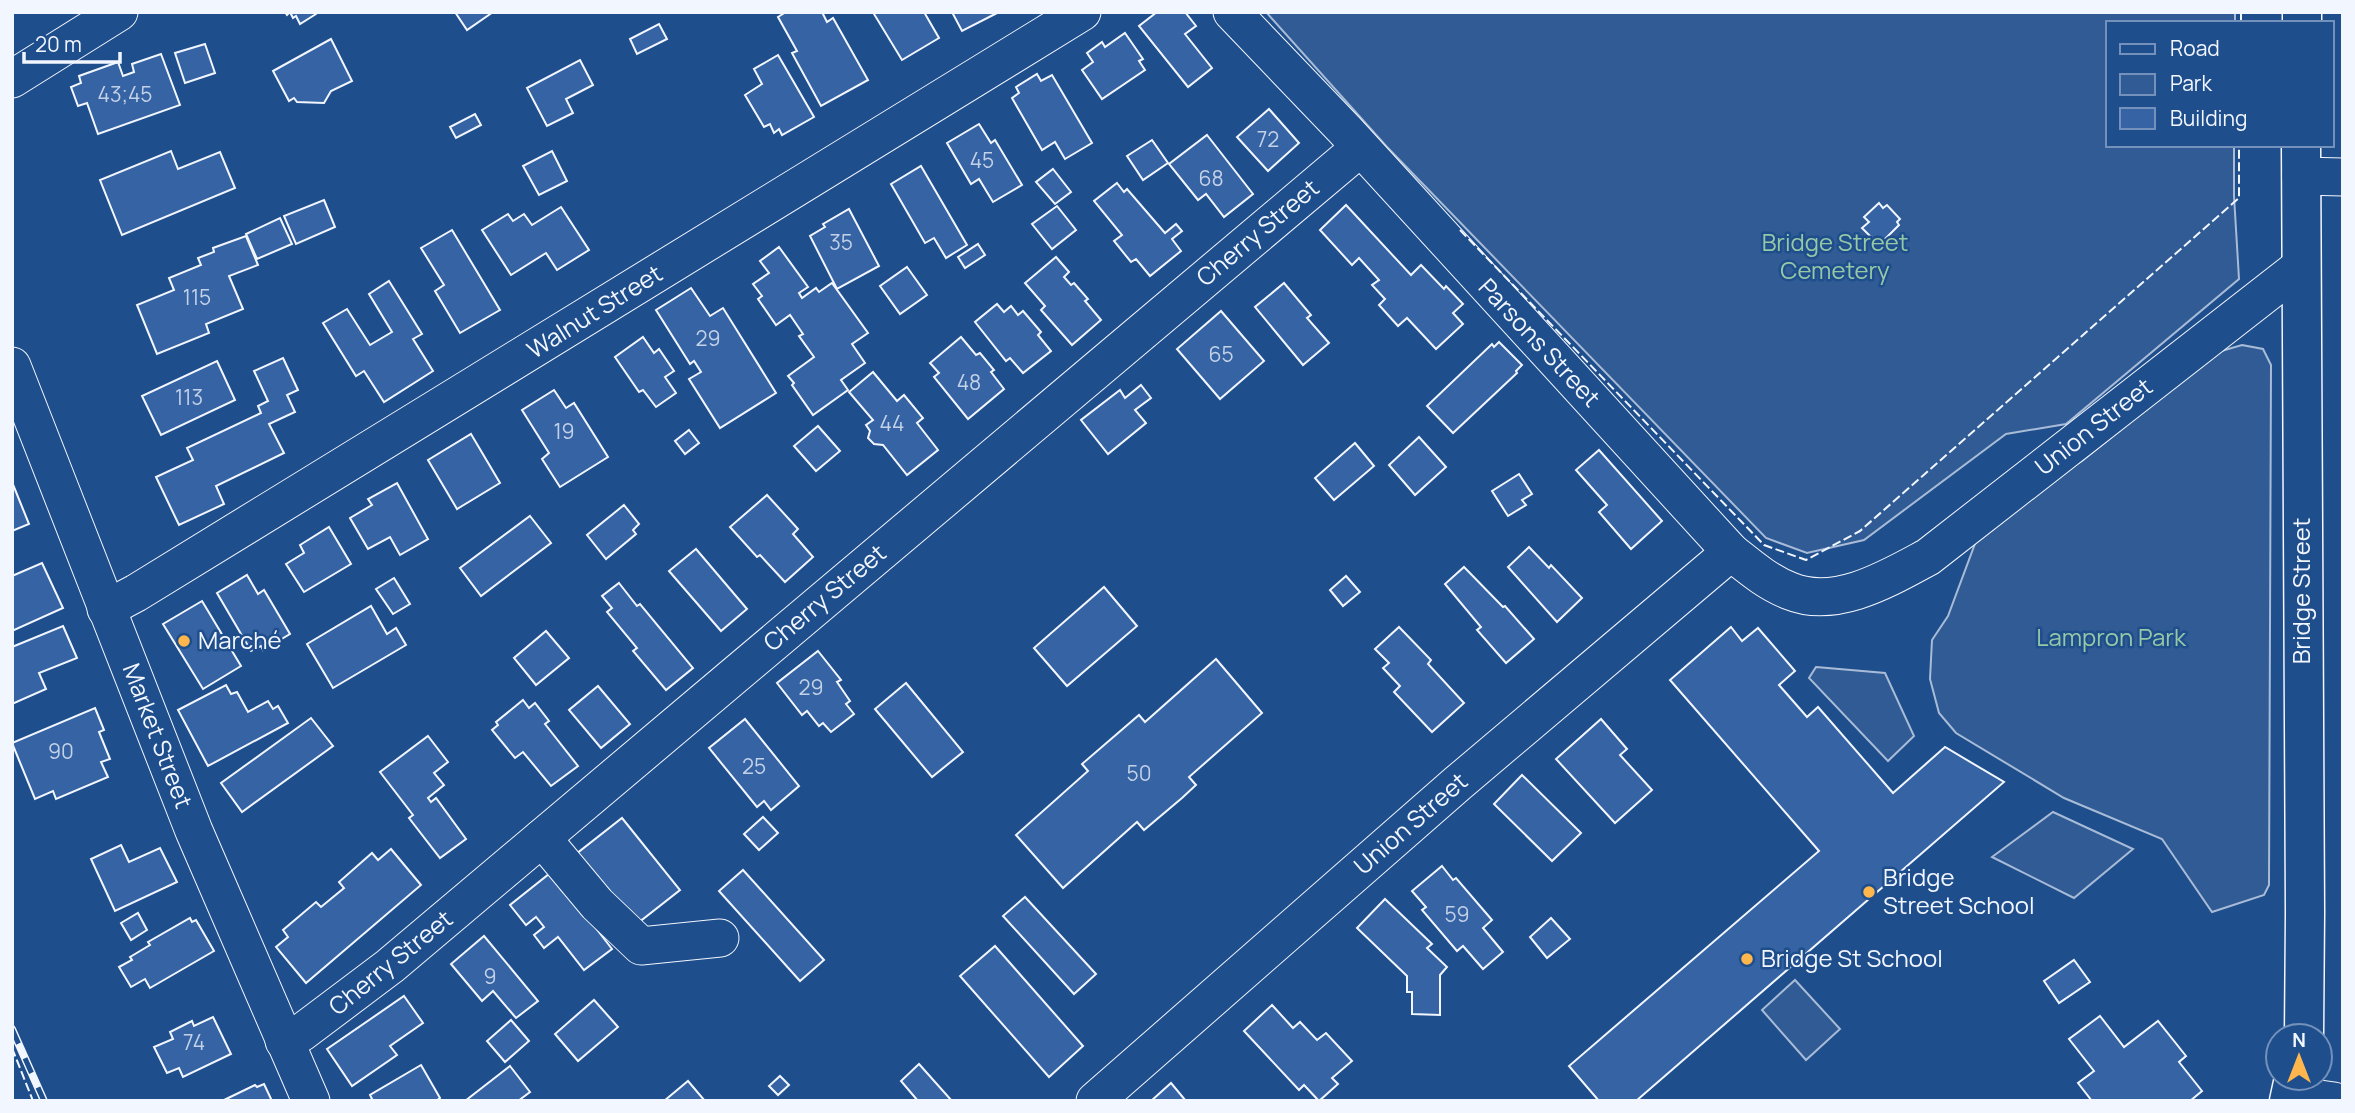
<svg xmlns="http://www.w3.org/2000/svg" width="2355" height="1113" viewBox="0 0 2355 1113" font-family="Manrope,sans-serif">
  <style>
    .green { fill: #305b95; stroke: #a8bbd7; stroke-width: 2 }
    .building { fill: #3563a3; stroke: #f2f6ff; stroke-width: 2 }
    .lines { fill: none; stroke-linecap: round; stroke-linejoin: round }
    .minor-casing { stroke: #f2f6ff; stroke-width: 39 }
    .highway-casing { stroke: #f2f6ff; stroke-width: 41 }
    .minor { stroke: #1f4e8c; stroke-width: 37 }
    .highway { stroke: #1f4e8c; stroke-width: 38 }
    .rail-casing { stroke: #f2f6ff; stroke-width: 8 }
    .rail { stroke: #1f4e8c; stroke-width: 5; stroke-dasharray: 16; stroke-linecap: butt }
    .fence { stroke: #f2f6ff; stroke-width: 2; stroke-dasharray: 9 3.5; stroke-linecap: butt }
    .poi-dot { fill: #ffb74d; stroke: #1f4e8c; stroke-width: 2.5 }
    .labels { text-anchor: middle; stroke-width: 5; stroke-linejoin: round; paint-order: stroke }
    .number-label { font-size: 21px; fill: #c3d1e8 }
    .street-label { font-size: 24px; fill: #f2f6ff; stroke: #1f4e8c }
    .park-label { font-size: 24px; fill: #97c8a6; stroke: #1f4e8c }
    .poi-label { font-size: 24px; fill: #f2f6ff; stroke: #1f4e8c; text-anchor: start }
  </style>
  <rect width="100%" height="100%" fill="#1f4e8c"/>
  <g class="green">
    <path d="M1266 12H2235V23H2108V145H2234V196L2239 279 2066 424 2006 434 1864 540 1807 553 1766 538 1387 147Z"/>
    <path d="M2242 345 2263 349 2271 365 2269 885 2264 895 2212 912 2162 839 2064 798 1956 733 1939 713 1930 679 1932 640 1948 616 1982 525 2032 490 2082 461 2218 352Z"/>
    <path d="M1816 667 1885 673 1914 736 1888 761 1809 678Z"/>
    <path d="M2053 812 2133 849 2074 898 1992 857Z"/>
    <path d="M1795 980 1840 1029 1806 1060 1762 1010Z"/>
  </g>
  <g class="building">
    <path d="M285 12H315L316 14 300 24 296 16 293 18 290 12 287 15Z"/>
    <path d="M455 12H493L467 30Z"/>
    <path d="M786 12H822L827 22 833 18 868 80 821 106 792 53 797 51 778 17Z"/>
    <path d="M876 12H924L939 38 902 60 874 14Z"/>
    <path d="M952 12H999L962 31Z"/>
    <path d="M1157 12H1185L1196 26 1185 34 1212 68 1188 87 1139 26Z"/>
    <path d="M659 24 667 39 637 54 630 39Z"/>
    <path d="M1125 33 1143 59 1139 61 1145 70 1102 99 1082 70 1093 62 1087 53 1102 42 1105 47Z"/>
    <path d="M331 39 352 81 331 91 324 103 297 102 294 98 289 101 273 71Z"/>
    <path d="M205 44 215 73 185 83 175 53Z"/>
    <path d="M161 54 180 105 98 134 87 103 78 106 71 87 81 83 79 76 118 62 123 76 134 72 132 64Z"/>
    <path d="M778 55 814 117 782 135 779 129 774 133 770 124 764 127 745 95 762 84 754 69Z"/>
    <path d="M580 60 593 85 566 99 573 113 547 126 527 88Z"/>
    <path d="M1037 74 1041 81 1052 75 1092 143 1065 159 1055 142 1042 150 1012 98 1019 93 1016 87Z"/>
    <path d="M1269 109 1299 143 1268 171 1237 137Z"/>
    <path d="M475 114 481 125 456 138 450 127Z"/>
    <path d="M979 124 991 143 995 140 1022 185 993 202 979 179 971 184 947 143Z"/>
    <path d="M1207 135 1253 194 1224 217 1206 194 1198 200 1169 164Z"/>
    <path d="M1152 140 1168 163 1143 180 1127 156Z"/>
    <path d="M171 151 178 169 220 152 235 188 122 235 100 180Z"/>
    <path d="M552 151 567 181 539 195 523 166Z"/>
    <path d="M921 166 967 245 946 258 934 238 925 243 891 184Z"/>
    <path d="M1053 169 1071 192 1055 204 1036 182Z"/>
    <path d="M1117 183 1124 192 1127 189 1165 233 1176 224 1182 231 1172 239 1181 251 1150 276 1136 259 1131 262 1114 241 1122 235 1094 201Z"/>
    <path d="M324 200 335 227 296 244 284 216Z"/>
    <path d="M1879 203 1883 208 1887 205 1900 219 1897 222 1899 225 1881 243 1878 239 1875 241 1862 228 1869 222 1864 217Z"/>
    <path d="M1346 205 1411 275 1421 265 1444 289 1446 286 1463 304 1453 313 1463 324 1436 349 1407 318 1398 326 1379 305 1385 299 1372 285 1379 280 1359 258 1352 265 1320 230Z"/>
    <path d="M1057 206 1076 230 1052 249 1032 224Z"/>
    <path d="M561 207 589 250 557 270 546 253 511 275 482 230 508 214 513 221 524 214 532 225Z"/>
    <path d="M849 209 879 266 837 289 810 236 825 227 823 224Z"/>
    <path d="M280 218 292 244 257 259 246 234Z"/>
    <path d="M452 230 500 310 460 333 435 291 444 285 421 248Z"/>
    <path d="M246 236 258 265 229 276 243 309 206 324 209 333 157 354 137 305 174 290 169 278 201 265 198 258 214 252 213 248Z"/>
    <path d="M978 244 985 255 965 268 958 257Z"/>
    <path d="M779 247 808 287 799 293 802 298 816 288 819 292 832 283 868 333 852 344 865 363 841 380 848 390 813 415 792 385 794 383 788 376 814 357 799 336 803 334 790 315 776 325 758 299 762 296 753 284 769 273 760 261Z"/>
    <path d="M1056 257 1069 272 1064 277 1071 285 1074 283 1088 299 1085 301 1101 320 1072 345 1041 310 1045 306 1025 283Z"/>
    <path d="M907 267 927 295 900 314 880 286Z"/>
    <path d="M389 281 422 334 413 339 433 371 384 402 364 371 356 376 323 323 347 309 370 345 392 332 369 294Z"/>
    <path d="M1284 283 1311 315 1307 318 1329 343 1303 365 1255 307Z"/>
    <path d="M691 288 710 316 723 308 776 393 720 428 689 379 701 372 694 361 690 364 656 310Z"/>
    <path d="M997 304 1004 312 1011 306 1018 315 1023 311 1041 332 1038 335 1051 351 1023 373 1010 358 1006 361 975 322Z"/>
    <path d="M1221 311 1264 361 1220 399 1177 349Z"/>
    <path d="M643 337 654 353 659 349 674 371 665 377 676 393 656 407 643 390 639 392 615 357Z"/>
    <path d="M961 337 976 355 980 353 994 370 991 372 1004 389 968 419 934 377 939 373 930 363Z"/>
    <path d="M1499 342 1522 365 1516 371 1517 373 1453 433 1427 406 1492 344 1494 347Z"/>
    <path d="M283 358 298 390 287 395 295 412 269 424 284 453 216 486 224 504 179 525 156 477 193 460 187 448 261 413 258 406 268 401 254 371Z"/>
    <path d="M217 361 235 400 161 435 142 396Z"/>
    <path d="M873 372 897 401 904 395 923 418 917 423 938 450 907 475 883 445 874 444 868 438 870 431 866 425 873 420 849 392Z"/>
    <path d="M1141 385 1151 398 1135 410 1146 423 1108 454 1081 420 1120 390 1125 398Z"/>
    <path d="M554 390 566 408 574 403 608 457 560 487 542 459 549 453 522 410Z"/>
    <path d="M818 426 840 451 816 471 794 446Z"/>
    <path d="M689 430 699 443 685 454 675 441Z"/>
    <path d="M471 434 500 483 457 509 428 460Z"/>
    <path d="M1419 437 1446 467 1415 495 1389 465Z"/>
    <path d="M1355 443 1374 466 1334 500 1315 478Z"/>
    <path d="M1599 450 1662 521 1631 549 1599 512 1607 505 1576 470Z"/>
    <path d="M1519 474 1532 494 1522 500 1526 505 1508 516 1492 491Z"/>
    <path d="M12 482 29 524 12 531Z"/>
    <path d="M397 483 428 539 400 555 390 537 368 549 350 518 372 505 368 499Z"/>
    <path d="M767 495 798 529 793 534 813 557 785 582 760 555 757 557 730 527Z"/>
    <path d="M624 505 639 524 633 530 636 534 606 559 587 535Z"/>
    <path d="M530 516 551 543 481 596 460 568Z"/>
    <path d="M329 527 351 564 304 592 286 564 304 553 300 545Z"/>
    <path d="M1529 547 1549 568 1551 565 1582 598 1557 622 1508 567Z"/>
    <path d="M696 549 747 609 721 631 669 571Z"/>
    <path d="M42 563 63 608 12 631V576Z"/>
    <path d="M1464 567 1503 607 1505 606 1534 639 1506 663 1477 630 1481 627 1445 584Z"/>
    <path d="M247 575 258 594 264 590 290 634 263 650 261 646 251 651 217 593Z"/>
    <path d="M1346 576 1360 592 1343 606 1330 590Z"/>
    <path d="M394 578 410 604 393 614 376 589Z"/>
    <path d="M619 583 637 606 640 604 693 668 666 690 633 651 637 648 607 612 612 608 602 596Z"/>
    <path d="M1104 587 1137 626 1067 686 1034 648Z"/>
    <path d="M202 601 241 666 203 689 163 624Z"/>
    <path d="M371 606 387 634 396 628 406 645 333 688 307 644Z"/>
    <path d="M63 626 77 658 39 673 46 689 12 704V647Z"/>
    <path d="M1399 627 1431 660 1428 664 1464 703 1432 732 1394 692 1400 686 1383 668 1389 663 1375 649Z"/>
    <path d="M1731 627 1742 641 1758 628 1795 671 1779 685 1807 717 1818 707 1893 793 1945 747 2004 782 1636 1101H1599L1569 1066 1819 851 1670 680Z"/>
    <path d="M546 631 569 658 536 685 514 658Z"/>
    <path d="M818 651 841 680 837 682 850 701 846 704 854 714 831 732 823 723 819 726 807 711 802 715 777 683Z"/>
    <path d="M1216 659 1262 713 1189 777 1196 785 1182 798 1144 830 1137 822 1063 888 1016 835 1088 771 1082 764 1139 715 1145 722Z"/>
    <path d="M906 683 963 752 932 777 875 709Z"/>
    <path d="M226 685 231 694 237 692 248 712 268 701 273 709 278 706 288 723 208 766 178 710Z"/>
    <path d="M598 686 630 724 601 748 569 710Z"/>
    <path d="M523 700 529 708 535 703 549 721 545 724 578 766 551 786 523 752 515 758 492 730 498 725 496 722Z"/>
    <path d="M95 708 104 730 99 732 110 759 101 762 108 777 56 799 53 791 35 799 12 743Z"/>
    <path d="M311 718 333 746 242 812 221 783Z"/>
    <path d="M745 719 799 786 771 810 764 801 757 807 709 748Z"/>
    <path d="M1601 719 1627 749 1620 755 1652 790 1615 823 1556 759Z"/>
    <path d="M428 736 448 762 434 773 444 785 428 798 431 802 436 798 466 839 440 858 409 818 413 815 380 772Z"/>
    <path d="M1522 775 1581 833 1552 861 1494 804Z"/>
    <path d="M763 817 778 833 759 850 744 834Z"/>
    <path d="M622 818 680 890 629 930 571 858Z"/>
    <path d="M121 845 129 862 160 848 177 882 115 911 91 859Z"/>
    <path d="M391 849 421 885 306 983 276 947 288 937 283 930 316 902 321 907 344 888 339 882 372 853 378 860Z"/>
    <path d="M1442 866 1453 880 1456 878 1492 920 1483 928 1503 952 1483 969 1463 946 1457 951 1422 910 1426 907 1412 891Z"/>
    <path d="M743 870 824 960 800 981 719 891Z"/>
    <path d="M549 874 563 892 573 885 585 914 612 949 584 970 558 937 544 948 534 935 544 927 536 917 526 925 510 905Z"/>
    <path d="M1025 897 1096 974 1074 994 1003 916Z"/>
    <path d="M1385 899 1432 944 1427 948 1447 967 1440 975V1015L1412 1014V992H1407V976L1357 928Z"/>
    <path d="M138 913 147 930 131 940 121 923Z"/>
    <path d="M190 918 192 922 196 920 214 951 150 988 145 979 131 987 119 967 132 960 130 957 150 945 148 942Z"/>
    <path d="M1551 918 1570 939 1547 958 1530 937Z"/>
    <path d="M484 936 538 1001 516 1018 493 991 482 1001 451 964Z"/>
    <path d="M995 946 1083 1046 1049 1077 960 976Z"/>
    <path d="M2074 960 2090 982 2059 1003 2044 981Z"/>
    <path d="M404 996 423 1023 390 1046 397 1055 352 1086 327 1049Z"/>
    <path d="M594 1000 618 1027 578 1061 555 1034Z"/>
    <path d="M1272 1005 1293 1028 1300 1022 1317 1040 1326 1033 1352 1061 1332 1078 1338 1084 1319 1101 1304 1085 1299 1090 1244 1031Z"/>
    <path d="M2100 1016 2124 1047 2158 1021 2186 1056 2179 1062 2202 1091 2190 1101H2092L2078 1083 2094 1071 2069 1039Z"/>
    <path d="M213 1017 231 1054 183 1077 179 1068 167 1073 154 1047 173 1039 170 1032 192 1021 194 1026Z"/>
    <path d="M511 1020 529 1041 505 1062 487 1041Z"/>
    <path d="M919 1064 952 1101H918L901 1081Z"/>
    <path d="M421 1065 440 1098 436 1101H369L372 1099 370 1095Z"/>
    <path d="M510 1066 530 1092 518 1101H465Z"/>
    <path d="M780 1076 789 1085 778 1095 769 1086Z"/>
    <path d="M688 1081 705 1101H664Z"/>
    <path d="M1171 1083 1186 1101H1151Z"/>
    <path d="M264 1084 272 1101H222L255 1085 257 1087Z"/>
  </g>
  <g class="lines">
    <g class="minor-casing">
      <g id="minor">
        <path d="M1232 12 1345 130 1731 552C1750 567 1767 582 1790 591 1836 610 1889 578 1928 557L2300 267"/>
        <path d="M12 79 119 12"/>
        <path d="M2301 176 2343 177"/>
        <path d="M12 366 194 831 311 1101"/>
        <path d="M106 609 136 593 1082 12"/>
        <path d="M542 838 597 904 641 946 720 938"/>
        <path d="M284 1041 301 1033 390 966 1360 148"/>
        <path d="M2291 1095 2334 1101"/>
        <path d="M1095 1101 1458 783 1731 552"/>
      </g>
    </g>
    <g class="highway-casing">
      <g id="highway">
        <path d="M2302 23V12"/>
        <path d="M2301 145 2305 913 2304 1036"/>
        <path d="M2289 1101 2294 1078"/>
      </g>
    </g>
    <use href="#minor" class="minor"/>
    <use href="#highway" class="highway"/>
    <g class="rail-casing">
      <path id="rail" d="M12 1029 44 1101"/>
    </g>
    <use href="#rail" class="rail"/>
    <g class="fence">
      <path d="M2241 23V12"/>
      <path d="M1460 230 1764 545 1806 560 1860 531 2239 198V145"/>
      <path d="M12 1048 33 1101"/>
    </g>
  </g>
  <g class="poi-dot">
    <circle cx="184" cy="641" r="7"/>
    <circle cx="1869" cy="892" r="7"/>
    <circle cx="1747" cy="959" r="7"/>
  </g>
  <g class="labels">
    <g class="number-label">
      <text x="125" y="102">43;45</text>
      <text x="1268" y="147">72</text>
      <text x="982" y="168">45</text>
      <text x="1211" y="186">68</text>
      <text x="841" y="250">35</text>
      <text x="197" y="305">115</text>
      <text x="708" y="346">29</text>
      <text x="1221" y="362">65</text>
      <text x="969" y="390">48</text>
      <text x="189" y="405">113</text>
      <text x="892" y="431">44</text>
      <text x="564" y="439">19</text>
      <text x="811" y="695">29</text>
      <text x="61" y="759">90</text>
      <text x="754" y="774">25</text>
      <text x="1139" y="781">50</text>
      <text x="1457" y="922">59</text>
      <text x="490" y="984">9</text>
      <text x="194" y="1050">74</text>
    </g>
    <g class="street-label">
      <text transform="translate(1258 233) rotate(-40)" y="8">Cherry Street</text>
      <text transform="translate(595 312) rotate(-32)" y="8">Walnut Street</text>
      <text transform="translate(1539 343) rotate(47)" y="8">Parsons Street</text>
      <text transform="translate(2094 427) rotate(-38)" y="8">Union Street</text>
      <text transform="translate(2302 591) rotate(-90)" y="8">Bridge Street</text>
      <text transform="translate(825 598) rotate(-40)" y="8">Cherry Street</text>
      <text transform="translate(157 736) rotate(69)" y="8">Market Street</text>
      <text transform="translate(1411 824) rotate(-41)" y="8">Union Street</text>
      <text transform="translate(391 963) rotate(-39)" y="8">Cherry Street</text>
    </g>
    <g class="park-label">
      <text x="1835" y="251">Bridge Street<tspan x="1835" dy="28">Cemetery</tspan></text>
      <text x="2111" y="646">Lampron Park</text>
    </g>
    <g class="poi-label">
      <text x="198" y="649">Marché</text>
      <text x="1883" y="886">Bridge<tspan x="1883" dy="28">Street School</tspan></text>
      <text x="1761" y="967">Bridge St School</text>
    </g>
  </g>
  <rect width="2355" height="1113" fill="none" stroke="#f2f6ff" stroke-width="28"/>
  <rect x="2106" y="21" width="228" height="126" fill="#1f4e8c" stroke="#7391ba" stroke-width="2"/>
  <rect x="2120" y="44" width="35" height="10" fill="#1f4e8c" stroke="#7391ba" stroke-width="2"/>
  <text x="2170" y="56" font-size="21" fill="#f2f6ff">Road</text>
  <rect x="2120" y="74" width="35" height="21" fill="#305b95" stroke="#7391ba" stroke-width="2"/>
  <text x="2170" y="91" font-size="21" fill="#f2f6ff">Park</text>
  <rect x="2120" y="108" width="35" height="21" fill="#3563a3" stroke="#7391ba" stroke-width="2"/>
  <text x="2170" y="126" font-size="21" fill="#f2f6ff">Building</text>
  <g transform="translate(2299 1057)"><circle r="33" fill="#1f4e8c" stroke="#7391ba" stroke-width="2"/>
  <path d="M0-5L12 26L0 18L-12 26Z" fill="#ffb74d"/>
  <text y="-10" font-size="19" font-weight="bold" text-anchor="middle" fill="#f2f6ff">N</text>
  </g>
  <path d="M24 52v10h96v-10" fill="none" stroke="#f2f6ff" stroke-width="3.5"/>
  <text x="35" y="52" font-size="21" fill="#f2f6ff" stroke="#1f4e8c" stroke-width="5" paint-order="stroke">20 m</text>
</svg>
